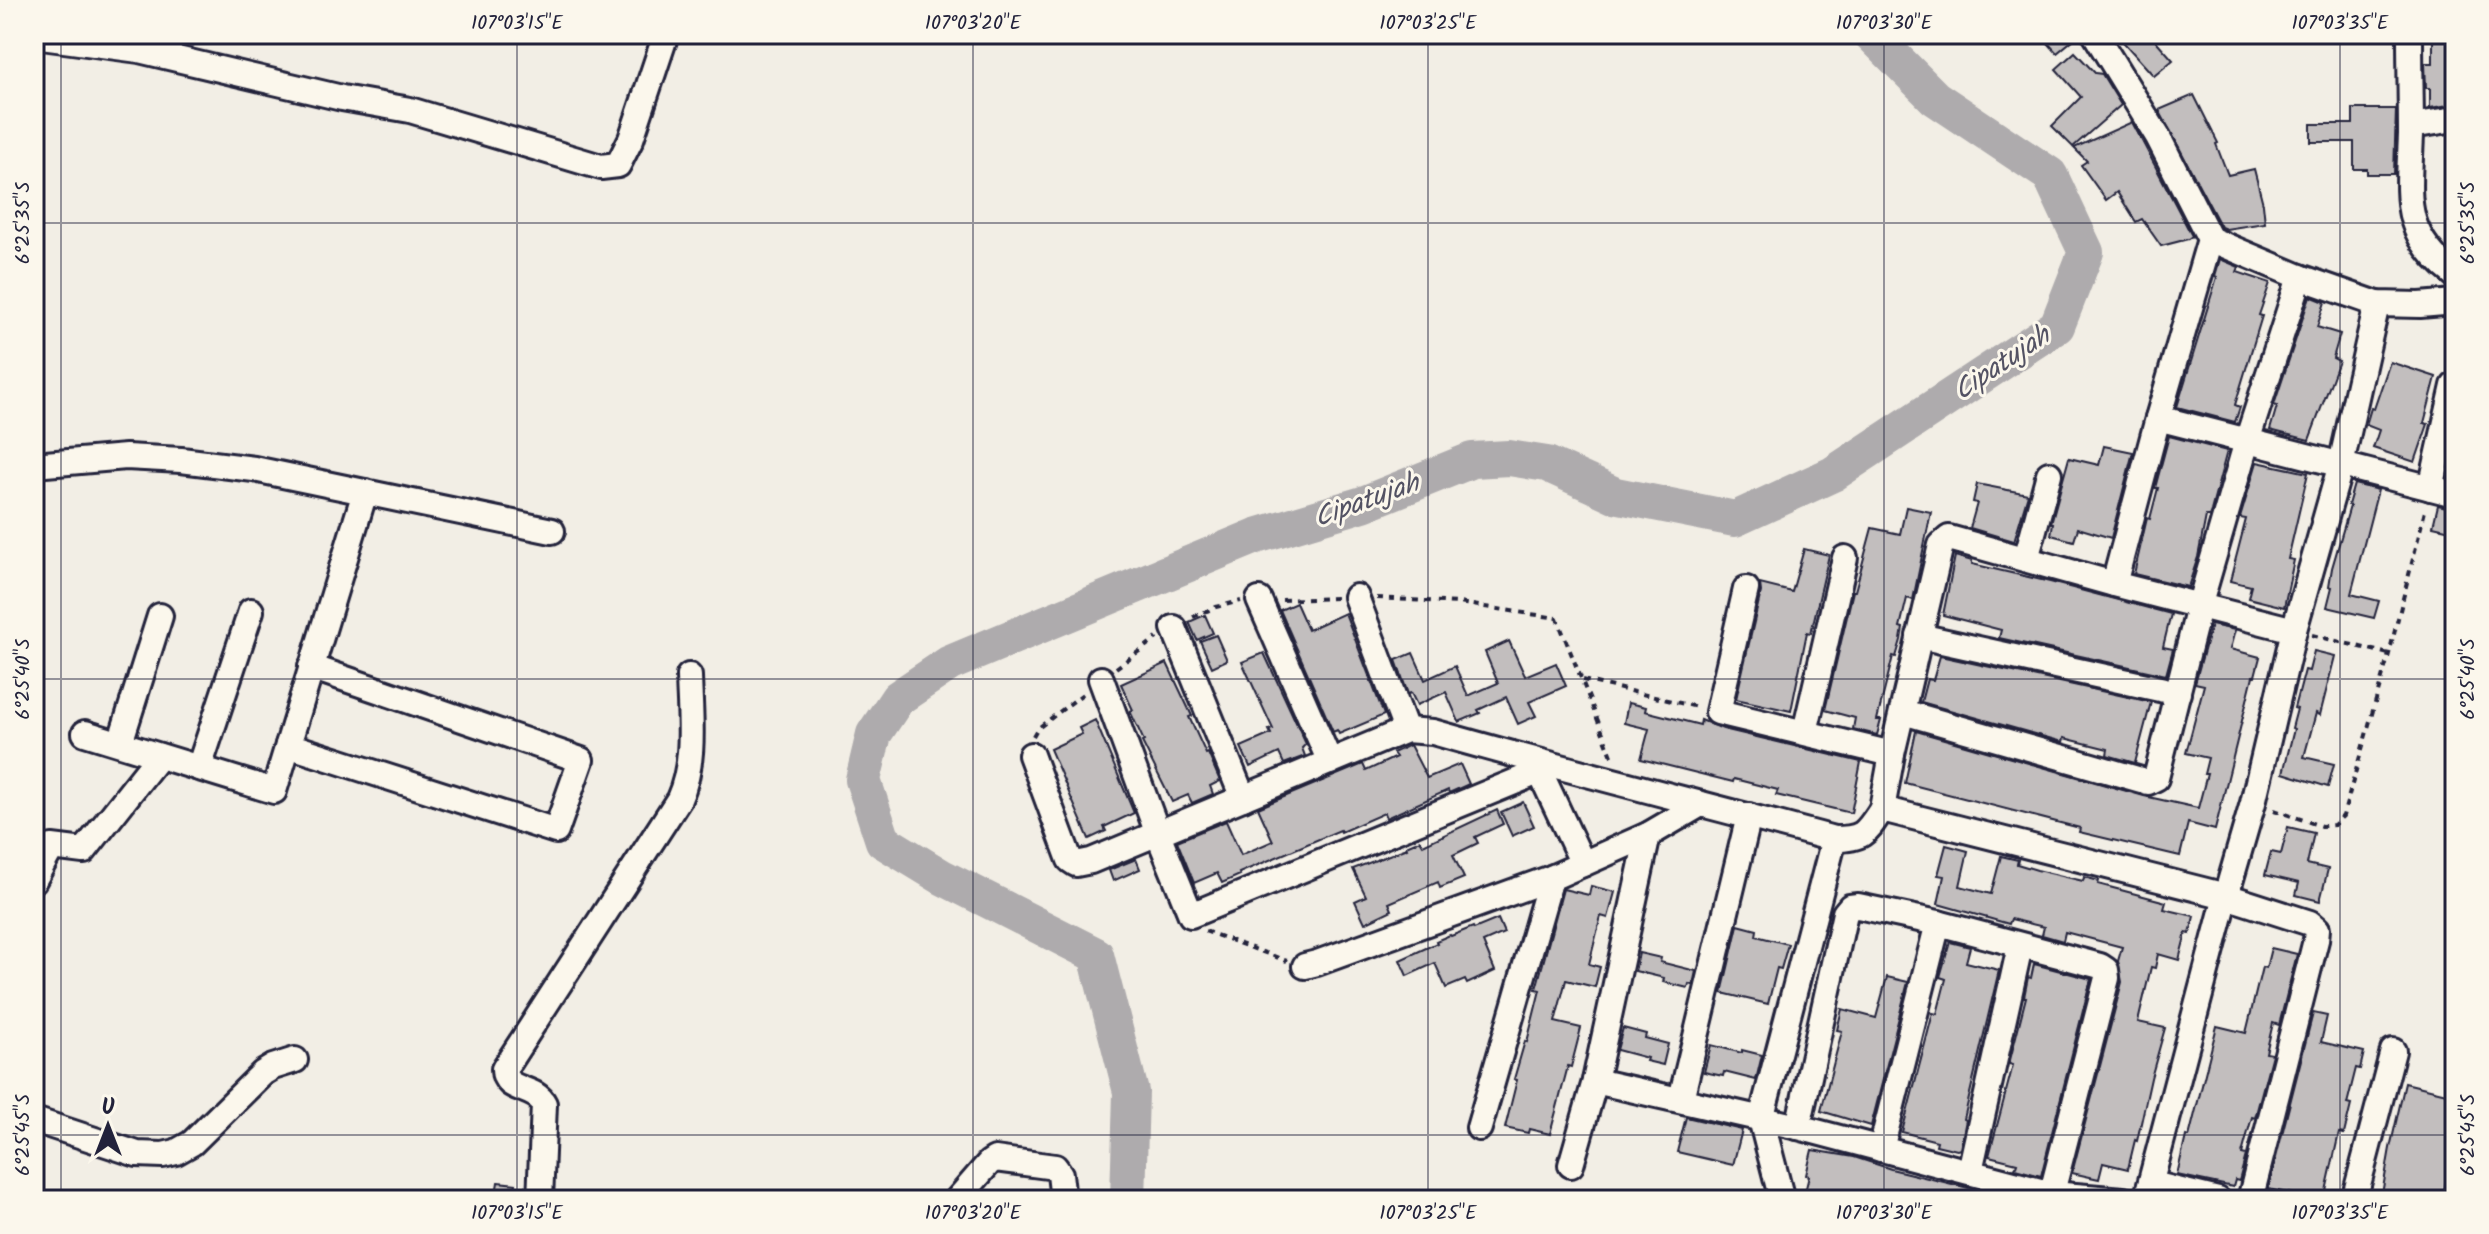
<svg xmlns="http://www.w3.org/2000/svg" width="2489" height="1234" viewBox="0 0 2489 1234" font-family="Kalam,sans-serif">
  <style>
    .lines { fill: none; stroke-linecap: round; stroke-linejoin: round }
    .river { stroke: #aeabad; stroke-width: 36 }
    .building { fill: #c2bebe; stroke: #22223b; stroke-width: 2 }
    .minor-casing { stroke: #22223b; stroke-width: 30 }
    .path { stroke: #22223b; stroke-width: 4; stroke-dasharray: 6 6; stroke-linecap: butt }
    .minor { stroke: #fbf7ec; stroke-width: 24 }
    .ticks { fill: none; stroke: #22223b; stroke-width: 2; stroke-opacity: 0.45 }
    .labels { text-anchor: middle; stroke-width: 6; stroke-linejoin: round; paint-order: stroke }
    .water-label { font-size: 28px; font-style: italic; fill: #535263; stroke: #fbf7ec }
    .neatline { fill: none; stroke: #22223b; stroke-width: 3 }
    .ticks-label { font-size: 20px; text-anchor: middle; fill: #22223b }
  </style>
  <rect width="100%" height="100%" fill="#f2eee5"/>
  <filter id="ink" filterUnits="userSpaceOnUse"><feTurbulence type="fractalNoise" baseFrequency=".0125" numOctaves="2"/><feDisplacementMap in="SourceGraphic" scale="16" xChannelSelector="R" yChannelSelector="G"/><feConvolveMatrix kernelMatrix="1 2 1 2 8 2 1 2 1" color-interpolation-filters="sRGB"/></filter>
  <g filter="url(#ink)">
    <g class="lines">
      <path class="river" d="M1128 1200 1131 1092 1096 955 942 877 883 841 863 780 874 734 898 698 950 663 1256 536 1363 504 1472 460 1509 458 1547 464 1615 495 1735 519 1833 474 2057 326 2086 252 2050 175 1935 98 1871 34"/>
    </g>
    <g class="building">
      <path d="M2040 34H2080L2057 53Z"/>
      <path d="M2116 34H2150L2173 60 2154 76Z"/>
      <path d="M2433 37H2455V60H2449V91H2455V104L2430 108V88H2426L2425 63H2433Z"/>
      <path d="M2075 52 2095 73 2102 74 2121 105 2073 147 2052 126 2081 97 2056 69Z"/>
      <path d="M2194 95 2218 143 2216 144 2228 175 2254 169 2263 204 2265 223 2226 229 2221 227 2159 110Z"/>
      <path d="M2353 109H2396L2394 174H2367V169H2354V142H2311V124H2353Z"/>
      <path d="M2132 122 2192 236 2188 239 2161 246 2142 219 2136 222 2117 192 2106 200 2081 165 2087 161 2074 148Z"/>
      <path d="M2220 259 2239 267 2237 272 2270 283 2259 315 2262 316 2235 405 2240 407 2235 422 2177 407 2217 277 2215 276Z"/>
      <path d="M2310 296 2325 302 2317 327 2340 334 2333 358 2339 361 2309 440 2270 430 2277 406 2274 405Z"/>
      <path d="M2390 362 2436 377 2424 423 2428 424 2415 462 2373 448 2379 430 2366 425 2371 408 2374 409Z"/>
      <path d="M2169 436 2227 451 2211 511 2209 516H2206L2198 557 2188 587 2134 574 2147 518 2150 519 2158 488H2155Z"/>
      <path d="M2104 446 2133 452 2111 538 2078 528 2074 541 2051 535 2053 523H2051L2069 458 2099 465Z"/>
      <path d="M2257 462 2308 473 2288 559 2294 560 2284 607 2248 598 2251 586 2230 581 2246 519 2240 518Z"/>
      <path d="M1977 484 2028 494 2014 541 1970 528 1977 503 1973 502Z"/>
      <path d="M2354 484 2378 490 2351 594 2379 601 2374 618 2327 607 2332 587 2329 586 2332 568 2350 506 2348 505Z"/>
      <path d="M2438 505 2455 509V531L2433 526Z"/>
      <path d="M1906 507 1931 512 1913 600 1907 598 1900 627 1903 628 1901 640 1896 657 1893 656 1877 720H1881L1877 735 1853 729 1855 718 1825 710 1853 591H1855L1872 528 1900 534Z"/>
      <path d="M1804 549 1829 555 1811 633 1807 632 1791 711 1736 699 1761 592 1760 584 1792 592Z"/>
      <path d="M1955 556 1972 561V564L2050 582 2171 614 2163 647 2173 649 2166 675 1999 638 2001 630 1943 615Z"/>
      <path d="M1296 603 1308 630 1345 613 1384 715 1339 734 1337 730 1333 732 1280 610Z"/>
      <path d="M1205 615 1213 633 1197 640 1189 622Z"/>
      <path d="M2211 625 2235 630 2230 649 2260 657 2255 676H2253L2215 830 2188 823 2180 856 2079 832 2080 828 1905 783 1916 731 2144 796 2198 808 2207 774H2204L2208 758 2186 753 2204 685 2195 683Z"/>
      <path d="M1216 635 1227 660 1212 667 1200 641Z"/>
      <path d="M1509 641 1525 676 1556 663 1566 686 1529 702 1536 716 1518 724 1506 697 1478 710 1480 713 1459 722 1446 692 1417 705 1411 693 1408 694 1396 660 1413 653 1425 680 1455 666 1468 696 1498 683 1485 652Z"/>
      <path d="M2314 651 2335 656 2320 715 2316 713 2304 757 2334 764 2328 787 2283 773 2294 729 2292 728 2297 709 2294 708 2298 693H2299L2305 670 2309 671Z"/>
      <path d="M1264 653 1306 744 1302 748 1305 756 1284 764 1279 753 1250 767 1241 747 1271 734 1269 730 1273 729 1242 662Z"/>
      <path d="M1940 656 2151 702 2135 763 2107 755 2108 749 2064 738 2063 742 1921 702 1927 679 1933 680Z"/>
      <path d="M1167 663 1192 716 1189 717 1206 754 1208 753 1220 781 1210 786 1213 794 1192 803 1188 795 1172 802 1142 742 1144 741 1130 711 1133 710 1121 684Z"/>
      <path d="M1628 703 1646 707 1645 711 1700 725 1701 720 1723 729 1861 762 1851 813 1776 795 1778 790 1734 779 1733 782 1641 759 1649 729 1624 723Z"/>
      <path d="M1095 720 1134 813 1104 827 1106 831 1089 839 1050 749 1082 734 1079 728Z"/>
      <path d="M1410 745 1427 778 1460 764 1469 784 1449 793 1448 790 1386 818 1384 813 1341 832 1340 830 1239 873 1240 875 1222 883 1217 873 1194 883 1177 841 1226 821 1241 855 1273 841 1258 808 1363 764 1366 771 1396 757 1393 753Z"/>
      <path d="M1523 802 1534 826 1512 836 1501 812Z"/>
      <path d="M1497 810 1503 824 1475 837 1478 843 1453 855 1464 878 1440 888 1438 882 1389 903 1392 910 1365 923 1355 901 1366 896 1353 869 1407 848 1406 846 1420 840 1423 845Z"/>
      <path d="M2288 827 2314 833 2307 864 2328 869 2320 901 2296 895 2299 883 2265 875 2271 852 2281 854Z"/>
      <path d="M1946 845 1968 851 1960 886 1991 894 2001 856 2018 860 2017 864 2037 870 2083 881 2084 877 2099 881 2098 884 2166 902 2164 909 2194 916 2190 934 2186 933 2179 960 2158 954 2155 968 2151 967 2138 1022 2165 1028 2151 1078 2137 1141 2135 1140 2128 1169 2103 1163 2099 1179 2072 1173 2122 982 2118 961 2122 947 2065 932 2063 941 2042 935 2044 927 2011 919 2009 924 1938 904 1944 876 1938 875Z"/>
      <path d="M1136 859 1140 869 1113 881 1109 870Z"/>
      <path d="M1591 886 1615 892 1608 918 1601 916 1589 964 1600 967 1595 987 1566 980 1555 1022 1581 1028 1571 1067 1568 1066 1550 1134 1529 1129 1528 1133 1505 1128 1517 1080 1514 1079 1525 1041 1527 1042 1540 990 1536 989 1563 889 1589 895Z"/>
      <path d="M1498 919 1504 933 1483 942 1495 971 1467 984 1465 980 1446 988 1435 963 1407 976 1400 960 1437 943 1436 941 1450 935 1451 936 1473 927 1474 929Z"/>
      <path d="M1738 925 1757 930 1756 936 1788 944 1781 969 1777 968 1768 1004 1722 993Z"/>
      <path d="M1950 942 1970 947 1966 962 1999 970 1964 1119 1966 1120 1960 1149 1957 1150 1936 1145 1937 1141 1902 1132 1933 1013 1937 1014 1946 979 1940 977Z"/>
      <path d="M2271 948 2297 954 2279 1025 2273 1023 2266 1053 2272 1054 2255 1118 2252 1117 2242 1154 2246 1155 2239 1181 2235 1180 2233 1187 2177 1175 2186 1136 2189 1137 2217 1026 2246 1033 2262 967 2266 968Z"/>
      <path d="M1639 953 1661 958 1660 962 1696 971 1693 985 1689 984 1688 988 1663 982 1664 978 1635 971Z"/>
      <path d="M2034 964 2091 979 2041 1176 2015 1169 2017 1163 1989 1156 2013 1065 2009 1064 2026 997H2024L2028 977 2031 978Z"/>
      <path d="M1887 977 1908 982 1871 1126 1821 1111 1842 1031 1837 1030 1842 1009 1876 1018Z"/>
      <path d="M2313 1013 2327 1016 2321 1042 2364 1052 2360 1069 2356 1068 2347 1104 2351 1105 2344 1134 2339 1133 2324 1200 2268 1189Z"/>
      <path d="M1623 1028 1646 1034 1645 1038 1668 1044 1663 1065 1646 1061 1647 1058 1617 1050Z"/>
      <path d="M1711 1045 1742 1053V1050L1762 1055 1756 1080 1724 1072 1723 1076 1704 1072Z"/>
      <path d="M2405 1083 2455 1095V1141L2442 1200H2428L2410 1195 2409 1200H2381L2390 1148Z"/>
      <path d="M1686 1117 1742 1130 1733 1165 1677 1152Z"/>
      <path d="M1812 1150 1854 1157 1891 1169 1993 1194 1992 1200H1803L1809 1176 1806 1175Z"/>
      <path d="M498 1182 516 1184 514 1200H495Z"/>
    </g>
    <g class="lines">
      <g class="minor-casing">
        <g id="minor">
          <path d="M2095 34 2158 137 2210 239 2158 418 2114 584"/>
          <path d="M2410 34C2410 67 2411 101 2411 134 2409 196 2399 232 2455 275"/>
          <path d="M34 36 139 50 342 98 410 110 601 167 618 165 631 139 666 34"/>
          <path d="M2411 126 2455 119"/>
          <path d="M2210 239 2300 277 2377 304 2420 305 2455 302"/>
          <path d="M2158 418 2455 494"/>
          <path d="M34 465 126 457 181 460 254 469 552 531"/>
          <path d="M2431 488 2454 386"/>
          <path d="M2026 559 2049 474"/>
          <path d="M1746 589 1718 712 1892 754"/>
          <path d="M1356 597 1406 730"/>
          <path d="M1259 600 1330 762"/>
          <path d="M1174 628 1243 798"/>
          <path d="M1919 636 2178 693"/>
          <path d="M1101 679 1158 834 1191 915 1553 766"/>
          <path d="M1903 712 2148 782 2156 778 2199 607 2247 441 2300 277"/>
          <path d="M1805 732 1845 558"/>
          <path d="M85 733 274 791 365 492"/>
          <path d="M120 743 160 616"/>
          <path d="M288 745 556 831 581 760 311 667"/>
          <path d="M1031 755 1070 860 1076 864 1091 861 1406 730 1433 732C1566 770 1700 803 1834 839 1864 839 1866 833 1882 809L2226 896 2310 923 2317 929 2316 940 2250 1200"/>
          <path d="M199 768 251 611"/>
          <path d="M1540 772 1583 864"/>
          <path d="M1882 809 1892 754 1941 545 1949 538 2114 584 2294 630"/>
          <path d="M34 880 52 847 84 851 159 756"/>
          <path d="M1305 966 1317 963 1551 878 1648 835 1701 804"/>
          <path d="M1595 1081 1798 1127 2052 1194 2123 1200"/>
          <path d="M1681 1099 1749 816"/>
          <path d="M34 1120 137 1154 163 1155 176 1152 192 1143 263 1073 273 1067 295 1060"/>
          <path d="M1798 1127 1845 913 1850 907 1858 906 1938 923 2100 966 2106 970 2107 978 2050 1200"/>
          <path d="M1479 1128 1551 878"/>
          <path d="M1881 1149 1938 923"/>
          <path d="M1571 1165 1595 1081 1648 835"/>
          <path d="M1970 1171 2020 946"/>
          <path d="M2152 1184 2218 1200"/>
          <path d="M540 1200 544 1104C535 1085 504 1093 504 1069L679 799C696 761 690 717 689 676"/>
          <path d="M957 1200 989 1163 995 1159 1055 1167 1060 1174 1063 1200"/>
          <path d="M1782 1200 1761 1119 1834 839"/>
          <path d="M2146 1200 2226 896 2253 803 2294 630 2341 464 2377 304"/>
          <path d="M2354 1200 2393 1051"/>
        </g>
      </g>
      <g class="path">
        <path d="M1377 598 1459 603 1557 618 1614 761"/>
        <path d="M1282 600 1337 598"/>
        <path d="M1193 617 1216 607 1241 601"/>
        <path d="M2312 635 2389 654"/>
        <path d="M1116 668 1157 638"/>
        <path d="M1583 680 1697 707"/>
        <path d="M1033 736 1037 729 1084 693"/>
        <path d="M2274 810 2321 826 2334 825 2343 816 2389 654 2426 507"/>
        <path d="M1205 931 1287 961"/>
      </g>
      <use href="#minor" class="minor"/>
    </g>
  </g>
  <path class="ticks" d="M61 34V1200M517 34V1200M973 34V1200M1428 34V1200M1884 34V1200M2340 34V1200M34 223H2455M34 679H2455M34 1135H2455"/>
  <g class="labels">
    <g class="water-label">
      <text transform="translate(2001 362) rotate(-34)" y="10">Cipatujah</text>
      <text transform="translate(1366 499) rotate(-20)" y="10">Cipatujah</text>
    </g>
  </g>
  <rect width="2489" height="1234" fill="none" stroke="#fbf7ec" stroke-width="88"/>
  <g transform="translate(108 1126)" stroke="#fbf7ec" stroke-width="6" paint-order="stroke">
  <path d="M0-6L14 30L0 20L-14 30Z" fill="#22223b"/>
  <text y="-12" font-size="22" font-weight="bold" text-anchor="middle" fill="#22223b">U</text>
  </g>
  <rect x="44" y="44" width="2401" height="1146" class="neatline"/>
  <g class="ticks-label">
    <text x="517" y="29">107°03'15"E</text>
    <text x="973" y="29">107°03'20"E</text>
    <text x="1428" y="29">107°03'25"E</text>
    <text x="1884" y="29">107°03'30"E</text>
    <text x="2340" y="29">107°03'35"E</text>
    <text transform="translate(22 223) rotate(-90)" y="7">6°25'35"S</text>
    <text transform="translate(2467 223) rotate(-90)" y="7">6°25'35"S</text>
    <text transform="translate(22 679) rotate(-90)" y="7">6°25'40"S</text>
    <text transform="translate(2467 679) rotate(-90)" y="7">6°25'40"S</text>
    <text transform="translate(22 1135) rotate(-90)" y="7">6°25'45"S</text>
    <text transform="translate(2467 1135) rotate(-90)" y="7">6°25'45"S</text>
    <text x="517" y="1219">107°03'15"E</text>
    <text x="973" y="1219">107°03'20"E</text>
    <text x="1428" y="1219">107°03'25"E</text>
    <text x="1884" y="1219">107°03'30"E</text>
    <text x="2340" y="1219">107°03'35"E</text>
  </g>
</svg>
